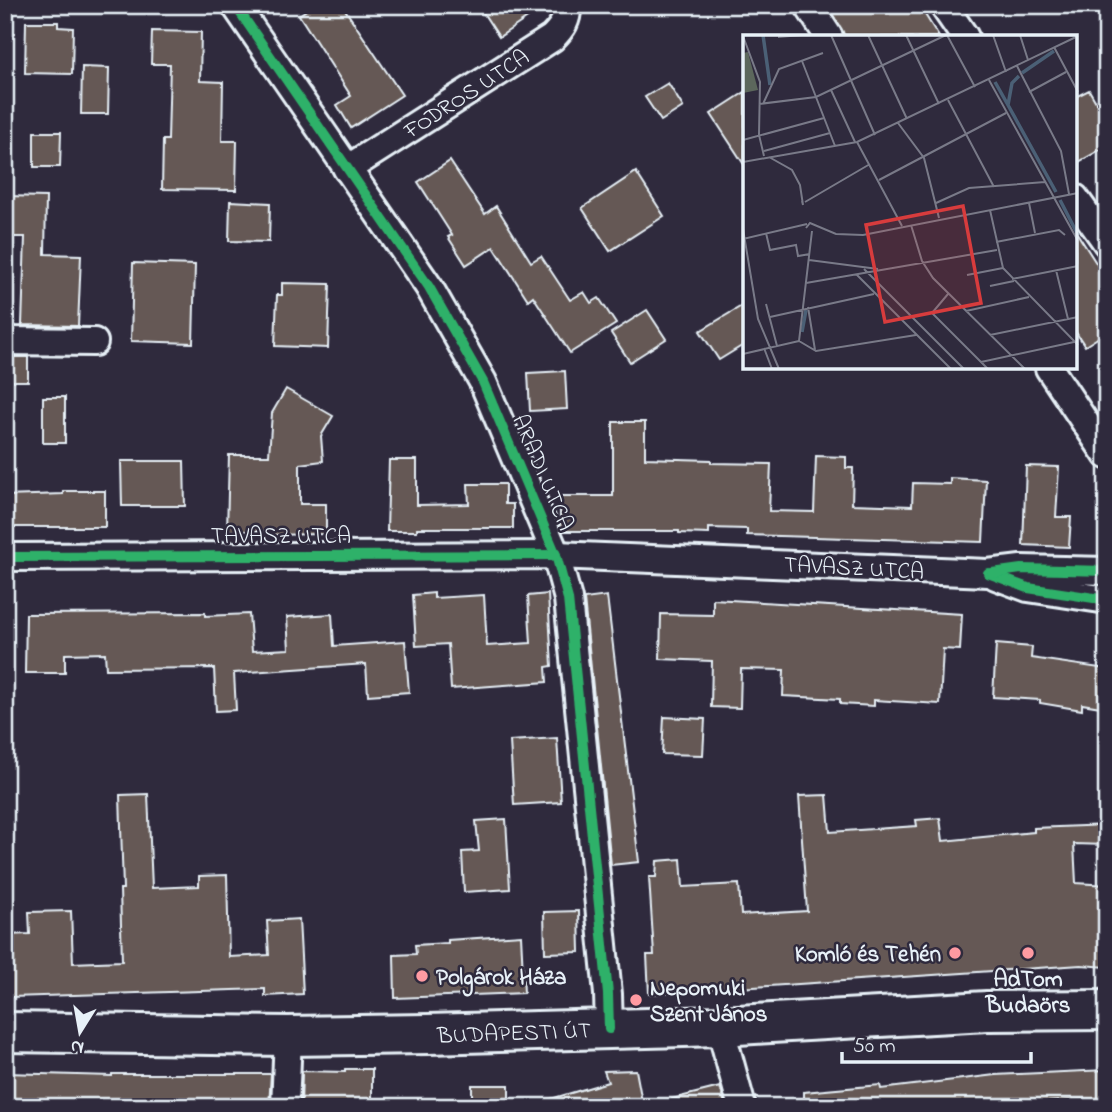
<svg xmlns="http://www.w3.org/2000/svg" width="1112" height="1112" viewBox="0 0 1112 1112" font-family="'Indie Flower',sans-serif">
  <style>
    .building { fill: #655954; stroke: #e8f1f8; stroke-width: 2 }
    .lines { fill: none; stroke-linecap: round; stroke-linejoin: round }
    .street-casing { stroke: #e8f1f8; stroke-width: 32 }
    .primary-casing { stroke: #e8f1f8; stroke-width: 44 }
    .street { stroke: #2f2a3d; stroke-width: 26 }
    .primary { stroke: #2f2a3d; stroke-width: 38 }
    .cycleway-casing { stroke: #2f2a3d; stroke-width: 15 }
    .cycleway { stroke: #2db169; stroke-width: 10 }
    .poi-dot { fill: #ff9aa2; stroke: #2f2a3d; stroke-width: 2.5 }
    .labels { text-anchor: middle; stroke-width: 5; stroke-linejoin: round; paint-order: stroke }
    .street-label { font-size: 23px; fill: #e8f1f8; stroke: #2f2a3d }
    .poi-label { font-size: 23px; font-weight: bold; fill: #e8f1f8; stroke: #2f2a3d; text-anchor: start }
    .inset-river { fill: none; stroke: #4b6076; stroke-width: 3.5 }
    .inset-road { fill: none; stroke: #797a88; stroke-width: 2 }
    .view { fill: #d83c3d; fill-opacity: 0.15; stroke: #d83c3d; stroke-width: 3.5 }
    .inset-edge { fill: none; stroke: #e8f1f8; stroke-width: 3.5 }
  </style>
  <rect width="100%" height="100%" fill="#2f2a3d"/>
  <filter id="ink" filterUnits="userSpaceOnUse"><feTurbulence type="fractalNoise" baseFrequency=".0143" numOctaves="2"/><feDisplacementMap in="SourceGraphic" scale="14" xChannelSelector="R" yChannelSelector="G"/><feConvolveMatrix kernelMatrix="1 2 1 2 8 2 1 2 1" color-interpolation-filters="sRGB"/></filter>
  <g filter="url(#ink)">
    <g class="building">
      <path d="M314 5H342L402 95 351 128 337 105 351 96 299 15Z"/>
      <path d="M478 5H547L499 37Z"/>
      <path d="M844 5H919L939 37H845L832 13Z"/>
      <path d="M26 22H58V27L73 28 72 74 25 73Z"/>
      <path d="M152 31 201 32 200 81 223 82 222 141H237L236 190 162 189 163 140H168L170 64H151Z"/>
      <path d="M82 67 109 68 108 114H81Z"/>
      <path d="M668 83 683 107 661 121 645 97Z"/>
      <path d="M1089 90 1107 121V146L1075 164V97Z"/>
      <path d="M745 92V166L711 114Z"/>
      <path d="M34 132H61L60 167H34Z"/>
      <path d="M450 161 485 214 496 206 531 262 541 256 570 300 584 292 591 303 599 298 616 324 570 353 533 296 528 300 494 247 466 265 448 237 452 235 418 182Z"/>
      <path d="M636 172 664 216 610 251 582 208Z"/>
      <path d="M5 196 46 197 45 254 81 255 78 326 22 325 25 237H5Z"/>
      <path d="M230 201 270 203 269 242 229 241Z"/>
      <path d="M1075 230 1107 280V332L1085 346 1075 331Z"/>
      <path d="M133 263 195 265 193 343 131 341Z"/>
      <path d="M282 283 330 284 328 348 275 346 277 295H282Z"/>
      <path d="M745 304V344L719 360 700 331Z"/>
      <path d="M647 310 666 339 630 362 611 333Z"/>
      <rect x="5" y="357" width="23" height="24"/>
      <path d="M565 371 567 409 530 411 528 373Z"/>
      <path d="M286 389 333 416 321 436 323 461 300 464V504H326V534L266 535V531H227L229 455H269L272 413Z"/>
      <rect x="43" y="397" width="22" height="46"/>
      <path d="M613 422H645V458L711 460V463L771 464 769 511 814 512 816 456 846 457V468H853L852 504 912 506 913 483 950 484V478L986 480 983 542 747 535V529L709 528V534L679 533V531H563L560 524V496H613Z"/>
      <path d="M389 460H417V505L469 504 468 484H505V504H513V528H417V531H387Z"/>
      <path d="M121 461H184L185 506H122Z"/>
      <path d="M1026 466 1059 467 1056 517H1071L1069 547 1023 545Z"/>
      <path d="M63 491H105V527H5V496L63 494Z"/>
      <path d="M434 593V598L484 595 487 646 531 643 528 596 548 594 552 666 546 667 547 682 451 689 448 644 416 646 413 595Z"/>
      <path d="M607 596 639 862 611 865 584 599Z"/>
      <path d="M713 599 962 614 960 650 943 649 940 704 874 700V706L840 704V699L783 696 784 670 741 669 740 708 711 707 712 661 660 659 661 614 713 615Z"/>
      <path d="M205 613V616L249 614 252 651 289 649 287 617 332 614 334 646 405 641 409 692 368 695 366 664 234 673 236 710 216 711 214 668 106 669 105 653 65 654V673H25L26 614Z"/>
      <path d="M996 644 1032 647 1031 658 1107 669V708L1082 704V710L1040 703V700L993 697Z"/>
      <path d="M664 717 705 719 703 755 662 754Z"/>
      <path d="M557 738 561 802 514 805 510 741Z"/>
      <path d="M148 794 152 888 199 886V876L227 875 229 957 269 955 267 921 299 919 303 994 265 996V989L11 997V994H5V935L30 934 29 912 71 911 73 963 122 961 120 889H123L120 795Z"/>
      <path d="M827 795 830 832 917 826 916 820 940 818 943 841 1034 832V828L1107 825V845L1074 844 1076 883 1107 885V967L1081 965 649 994 647 955H654L649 877H656L657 861 681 859 683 887 739 884 741 915 807 911 799 796Z"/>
      <path d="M506 819 510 889 464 892 462 852 479 851 476 821Z"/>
      <path d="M579 911 580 952 545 953 544 912Z"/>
      <path d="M521 935 524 993 395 998 394 955 416 954 415 945 448 943V940Z"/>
      <path d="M345 1069H372V1107H301L302 1071 345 1072Z"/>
      <path d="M636 1070 643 1107H545L544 1101 608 1082 604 1071Z"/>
      <path d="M1107 1070V1098L1031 1103V1107H804V1092L880 1085 881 1089 995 1075Z"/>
      <path d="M5 1073 112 1076V1074H271L269 1107H5Z"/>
      <rect x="472" y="1085" width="37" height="22"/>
      <path d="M720 1087 726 1107H673L672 1099Z"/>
    </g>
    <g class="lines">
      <g class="street-casing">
        <g id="street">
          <path d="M235 5 429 287 483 382 556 555 568 599 608 994 609 1029"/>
          <path d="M808 5 829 37"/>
          <path d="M943 5 965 37"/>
          <path d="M347 169 552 38C562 28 568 20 567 5"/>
          <path d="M1075 198 1107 243"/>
          <path d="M5 341 94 342"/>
          <path d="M1049 368 1107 455"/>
          <path d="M5 557 556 555 988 573 1021 569 1107 571"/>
          <path d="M996 576 1028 588 1107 600"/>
          <path d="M720 1026 742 1107"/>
          <path d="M285 1107 288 1036"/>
        </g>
      </g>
      <g class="primary-casing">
        <path id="primary" d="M5 1032 288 1036 428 1034 720 1026 987 1011 1107 1010"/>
      </g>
      <use href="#street" class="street"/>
      <use href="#primary" class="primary"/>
      <g class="cycleway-casing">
        <g id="cycleway">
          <path d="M235 5 429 287 483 382 556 555 568 599 608 994 609 1029"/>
          <path d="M5 557 556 555"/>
          <path d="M988 573 1028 588 1107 600"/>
          <path d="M992 573 1021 569 1107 571"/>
        </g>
      </g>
      <use href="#cycleway" class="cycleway"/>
    </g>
  </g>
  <g class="poi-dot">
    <circle cx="955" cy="953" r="7"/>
    <circle cx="1028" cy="953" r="7"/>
    <circle cx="422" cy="976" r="7"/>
    <circle cx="636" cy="1000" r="7"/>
  </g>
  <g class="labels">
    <g class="street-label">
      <text transform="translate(466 93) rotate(-33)" y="8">FODROS UTCA</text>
      <text transform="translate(544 472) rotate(67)" y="8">ARADI UTCA</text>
      <text x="281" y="543">TAVASZ UTCA</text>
      <text transform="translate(854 567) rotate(3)" y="8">TAVASZ UTCA</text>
      <text transform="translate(514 1032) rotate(-2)" y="8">BUDAPESTI ÚT</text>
    </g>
    <g class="poi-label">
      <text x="941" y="961" text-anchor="end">Komló és Tehén</text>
      <text x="436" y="984">Polgárok Háza</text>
      <text x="1028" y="986" text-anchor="middle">AdTom<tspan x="1028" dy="26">Budaörs</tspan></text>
      <text x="650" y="995">Nepomuki<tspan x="650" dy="26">Szent János</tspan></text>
    </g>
  </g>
  <g transform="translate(743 35)">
    <rect width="334" height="334" fill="#2f2a3d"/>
    <path d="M5 17 15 55 0 58V18Z" fill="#5c675c"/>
    <path class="inset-river" d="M20 0 27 50M279 38 311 16M276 41 269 48 265 70 313 157M252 47 265 70M317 165 335 200M59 297 63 275"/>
    <path class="inset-road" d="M88 0 132 100M125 0 164 84M163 0 196 69M204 0 232 52M250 0 263 37M277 0 285 25M0 1 17 47 16 100 21 121M35 2 59 0M311 12 335 57M59 26 92 111M274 31 318 116 326 159M246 45 335 206M88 55 112 107M286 57 323 37M205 65 251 152M16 69 73 62 203 0M20 69 36 34 80 18M155 88 181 123 196 183M0 105 81 83M114 107 159 191M21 116 87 98M26 122 49 135 57 150 60 170 59 166M0 127 114 107 335 1M136 145 263 78M62 167 127 129M193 168 226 153 302 147M286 168 292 198M247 175 260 233 335 310M168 190 179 226 190 243 282 334M63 193 67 188 93 199 120 200 335 158M0 194 15 284 36 334M23 198 27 215 53 210 55 221 67 219M0 204 64 189M253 207 316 195 322 200M66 225 135 234M121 234 221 334M313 235 325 284M114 240 208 334M224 240 260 233M269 244 335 231M63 248 254 215M247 251 271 246M205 259 189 278 245 334M23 269 34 311M65 272 72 315M223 276 286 262M27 282 131 259M247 300 335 282M56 306 73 316 173 300M56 306 69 196M21 313 29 334M0 319 56 306M238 327 331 307"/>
    <path class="view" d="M220 171 238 268 142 287 123 190Z"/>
    <rect width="334" height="334" class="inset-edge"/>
  </g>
  <rect width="1112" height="1112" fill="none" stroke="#2f2a3d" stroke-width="28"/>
  <rect x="14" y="14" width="1084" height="1084" fill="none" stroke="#e8f1f8" stroke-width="2.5" filter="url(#ink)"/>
  <g transform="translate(80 1032) rotate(191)" stroke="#2f2a3d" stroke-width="5" paint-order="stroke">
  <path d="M0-5L12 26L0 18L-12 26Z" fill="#e8f1f8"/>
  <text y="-10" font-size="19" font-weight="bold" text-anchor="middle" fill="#e8f1f8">N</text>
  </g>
  <path d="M842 1052v10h189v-10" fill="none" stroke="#e8f1f8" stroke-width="3.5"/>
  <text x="853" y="1052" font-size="21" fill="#e8f1f8" stroke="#2f2a3d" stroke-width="5" paint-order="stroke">50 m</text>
</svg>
